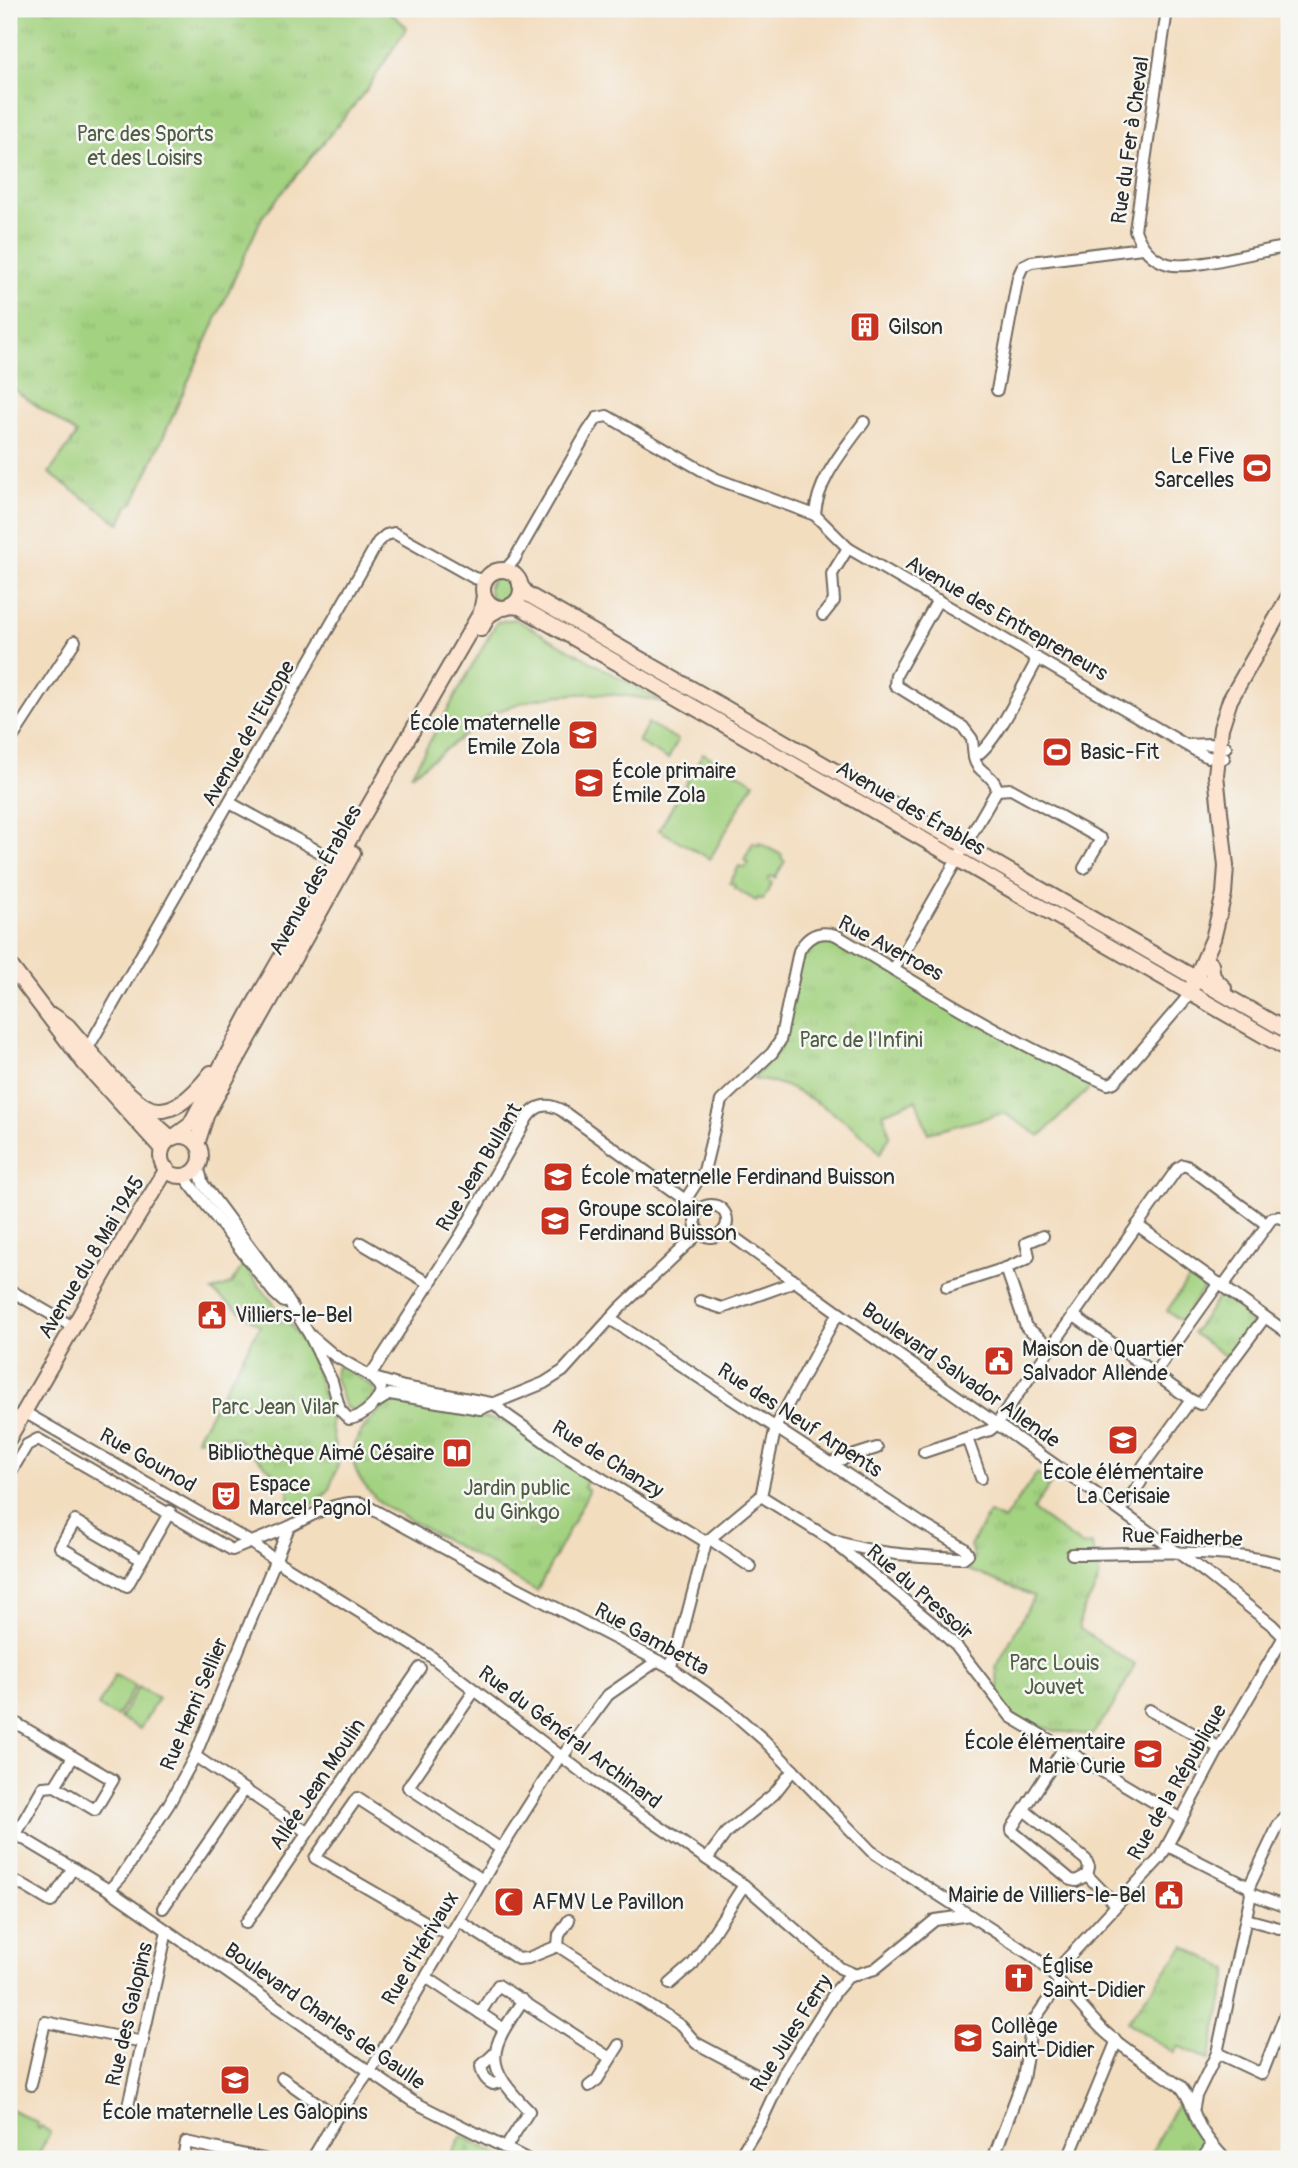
<svg xmlns="http://www.w3.org/2000/svg" width="1298" height="2168" viewBox="0 0 1298 2168" font-family="Pangolin,sans-serif">
  <style>
    .green { fill: #a3d280; stroke: #677e56; stroke-width: 2 }
    .cemetery { fill: url(#cemetery-stones); stroke: #677e56; stroke-width: 2 }
    .park { fill: url(#park-tufts); stroke: #677e56; stroke-width: 2 }
    .lines { fill: none; stroke-linecap: round; stroke-linejoin: round }
    .street-tunnel { stroke: #cbb9a1; stroke-width: 10; stroke-dasharray: 10 5; stroke-linecap: butt }
    .street-casing { stroke: #71695f; stroke-width: 14 }
    .secondary-casing { stroke: #71695f; stroke-width: 18 }
    .street { stroke: #fff; stroke-width: 10 }
    .secondary { stroke: #fde4d0; stroke-width: 14 }
    .labels { text-anchor: middle; stroke-width: 5; stroke-linejoin: round; paint-order: stroke }
    .park-label { font-size: 21px; fill: #4f5d44; stroke: #f6f6f2 }
    .street-label { font-size: 21px; fill: #2b2b2b; stroke: #f6f6f2 }
    .poi-label { font-size: 21px; fill: #2b2b2b; stroke: #f6f6f2; text-anchor: start }
  </style>
  <defs>
    <pattern id="cemetery-stones" width="16" height="16" patternUnits="userSpaceOnUse" patternTransform="scale(1.75)"><rect width="16" height="16" fill="#a3d280"/><path d="M2 7V4a2 2 0 0 1 4 0v3zM10 15v-3a2 2 0 0 1 4 0v3z" fill="#8cb46f"/></pattern>
    <pattern id="park-tufts" width="24" height="20" patternUnits="userSpaceOnUse" patternTransform="scale(1.75)"><rect width="24" height="20" fill="#a3d280"/><path d="M3 7l-1-3M5 7V3M7 7l1-3M15 17l-1-3M17 17v-4M19 17l1-3" fill="none" stroke="#8cb46f"/></pattern>
  </defs>
  <rect width="100%" height="100%" fill="#f6f6f2"/>
  <filter id="ink" filterUnits="userSpaceOnUse"><feTurbulence type="fractalNoise" baseFrequency=".0143" numOctaves="2"/><feDisplacementMap in="SourceGraphic" scale="14" xChannelSelector="R" yChannelSelector="G"/><feConvolveMatrix kernelMatrix="1 2 1 2 8 2 1 2 1" color-interpolation-filters="sRGB"/></filter>
  <filter id="wash" filterUnits="userSpaceOnUse"><feTurbulence type="fractalNoise" baseFrequency=".00686" numOctaves="4" result="noise"/><feDisplacementMap in="SourceGraphic" scale="28" xChannelSelector="R" yChannelSelector="G"/><feGaussianBlur stdDeviation="1.57" result="paint"/><feColorMatrix in="noise" values="0 0 0 0 0 0 0 0 0 0 0 0 0 0 0 0 0 1.4 0 .05"/><feComposite in="paint" operator="in"/></filter>
  <g filter="url(#wash)">
    <rect width="100%" height="100%" fill="#f3ddbf"/>
    <g class="green">
      <circle cx="502" cy="589" r="13"/>
      <path d="M515 619 663 702C608 690 541 688 489 716 480 721 471 729 463 736 446 749 429 762 411 775L497 622Z"/>
      <path d="M648 723 678 740 668 759 638 742Z"/>
      <path d="M703 753 754 782 710 859 659 830Z"/>
      <path d="M753 843 758 845 759 843 782 855 781 858 785 861 775 878 771 876 768 880 772 883 763 900 758 898 756 901 734 888 735 885 730 883 739 866 745 868 748 863 744 860Z"/>
      <path d="M1189 1278 1204 1288 1181 1321 1167 1311Z"/>
      <path d="M115 1675 135 1686 117 1717 98 1706Z"/>
      <path d="M138 1687 158 1698 140 1729 120 1718Z"/>
      <path d="M9 2108 38 2123 37 2127 39 2129 41 2126 50 2132 36 2159H9Z"/>
    </g>
    <path class="cemetery" d="M462 2136 506 2159H449Z"/>
    <g class="park">
      <path d="M9 9H386L407 27 366 91 262 217 134 502 128 506 120 524 49 473 77 434 9 386Z"/>
      <path d="M832 937 1093 1085 1040 1136 1004 1113 928 1133 916 1100 883 1113 890 1135 880 1154C864 1130 813 1098 785 1086 775 1082 763 1081 753 1079L780 1049 799 959 812 939Z"/>
      <path d="M243 1265 300 1337 316 1369 330 1419 338 1465 328 1492 309 1507 291 1509 287 1486 237 1438 218 1436 196 1439 260 1326 212 1291 231 1284Z"/>
      <path d="M1221 1294 1256 1319 1228 1358 1193 1333Z"/>
      <path d="M338 1366 347 1369 375 1389 374 1397 355 1411 345 1407 335 1378 336 1369Z"/>
      <path d="M390 1401 505 1422 589 1478 584 1487 588 1489 587 1495 537 1591 383 1505C337 1464 347 1438 390 1401Z"/>
      <path d="M1037 1473 1051 1483 1033 1510 1083 1546 1092 1544C1093 1555 1100 1566 1099 1577 1097 1596 1077 1608 1080 1629L1135 1665 1112 1708 1092 1735 1056 1731 1011 1717 1001 1706 996 1668 1034 1596 967 1569 974 1558 970 1546 989 1513 1004 1520Z"/>
      <path d="M1184 1946 1229 1970 1209 2060 1178 2046 1174 2053 1127 2022Z"/>
      <path d="M1185 2096 1206 2142 1196 2159H1148L1173 2111Z"/>
    </g>
  </g>
  <g filter="url(#ink)">
    <g class="lines">
      <path class="street-tunnel" d="M760 2077 773 2084"/>
      <g class="street-casing">
        <g id="street">
          <path d="M1170 9 1166 17 1135 230C1141 247 1151 259 1168 264 1192 271 1260 249 1289 247"/>
          <path d="M997 390 1018 277 1023 266 1031 262 1142 248"/>
          <path d="M864 422C844 450 817 480 815 515L848 548 1198 752 1208 757 1224 758"/>
          <path d="M505 570 514 560 588 431 597 418 607 416 717 479 815 515"/>
          <path d="M938 600 896 675 895 685 963 727 972 739 974 757"/>
          <path d="M823 615 834 601 832 574 848 548"/>
          <path d="M1036 657 1034 666C1021 689 995 746 974 757 976 773 995 774 997 790L1011 789 1101 839 1084 868"/>
          <path d="M9 743 75 641"/>
          <path d="M1187 745 1209 744 1226 747"/>
          <path d="M230 803 338 862"/>
          <path d="M894 969 997 790"/>
          <path d="M88 1048 378 542 386 535 394 533 474 578 485 580"/>
          <path d="M198 1166 203 1184 279 1286 309 1334 335 1356 370 1376 381 1388C380 1402 363 1417 349 1419L340 1410 332 1381 309 1334"/>
          <path d="M183 1175 274 1293 284 1302"/>
          <path d="M686 1199 704 1171 721 1101 772 1053 780 1041 799 951C807 936 819 930 836 935 922 986 1015 1046 1108 1084L1114 1082 1119 1077 1190 994"/>
          <circle cx="711" cy="1221" r="16"/>
          <path d="M1137 1225 1289 1334"/>
          <path d="M724 1230 836 1311 1112 1505 1206 1573 1272 1625 1284 1637"/>
          <path d="M361 1243 430 1284"/>
          <path d="M1006 1268 1027 1259 1029 1256 1026 1243 1043 1236"/>
          <path d="M1223 1286 1272 1218 1279 1217 1289 1221"/>
          <path d="M947 1287 1006 1268 1026 1327 1050 1346"/>
          <path d="M13 1292 73 1327"/>
          <path d="M700 1301 722 1308 786 1285 795 1280"/>
          <path d="M1073 1315 1191 1400"/>
          <path d="M610 1319 924 1525 964 1548 968 1554 963 1558C918 1556 873 1555 830 1539"/>
          <path d="M1154 1374 1219 1283"/>
          <path d="M370 1376 462 1233 527 1118C536 1105 546 1102 561 1110L699 1210"/>
          <path d="M374 1378 404 1387 491 1403"/>
          <path d="M377 1402 390 1394 480 1409 544 1383 563 1371 619 1309 700 1232"/>
          <path d="M494 1403 504 1413 565 1456 706 1542"/>
          <path d="M24 1412 252 1543 275 1560 429 1655 592 1780 744 1885 840 1968 856 1975"/>
          <path d="M967 1438 981 1478"/>
          <path d="M924 1452 990 1430 996 1425 1177 1169 1183 1165 1189 1167 1266 1224"/>
          <path d="M830 1463 877 1448"/>
          <path d="M9 1475 27 1445 38 1439 232 1550 289 1527"/>
          <path d="M761 1496 830 1539 931 1622 956 1646 1011 1717 1182 1819"/>
          <path d="M1123 1507 1141 1482 1143 1466 1191 1400 1200 1404 1265 1317"/>
          <path d="M710 1539 751 1567"/>
          <path d="M1072 1554C1142 1554 1221 1546 1289 1566"/>
          <path d="M142 1560 75 1521 60 1547 127 1586 168 1515 170 1511"/>
          <path d="M670 1667 679 1646 706 1542 761 1496 776 1426 834 1320 840 1314"/>
          <path d="M475 1690 408 1787 501 1849"/>
          <path d="M1149 1710 1220 1748"/>
          <path d="M9 1719 113 1780 95 1810 55 1786"/>
          <path d="M195 1756 307 1832"/>
          <path d="M562 1757 608 1695 657 1661"/>
          <path d="M1024 1810 1086 1860 1089 1867 1087 1875 1076 1881 1071 1880 1012 1831V1828L1063 1749"/>
          <path d="M9 1830 109 1890 412 2101 527 2159"/>
          <path d="M16 1834 43 1787 55 1786 73 1757"/>
          <path d="M1168 1846 1249 1887"/>
          <path d="M707 1859 726 1833 774 1794 793 1770"/>
          <path d="M1087 1875 1116 1905"/>
          <path d="M19 1883 51 1902 73 1868"/>
          <path d="M109 1890 122 1876 169 1804 195 1756 289 1527C312 1515 334 1501 361 1503L510 1584 670 1667 725 1706 764 1740 871 1851 1034 1957C1060 1978 1080 2008 1105 2032 1128 2052 1155 2069 1180 2086 1190 2097 1192 2109 1198 2122 1204 2136 1215 2148 1225 2159"/>
          <path d="M1251 1894 1289 1908"/>
          <path d="M163 1908 245 1789"/>
          <path d="M1246 1919 1279 1928"/>
          <path d="M459 1921 518 1959 528 1958 558 1946 681 2026 696 2043 760 2077"/>
          <path d="M246 1923 420 1668"/>
          <path d="M450 1936 315 1858 357 1798 483 1880"/>
          <path d="M558 1946 559 1935 569 1920"/>
          <path d="M1054 1973 1161 1857 1222 1743 1289 1628"/>
          <path d="M426 1977 504 2029"/>
          <path d="M670 1984 693 1964 744 1885"/>
          <path d="M480 2013 498 1985 610 2058"/>
          <path d="M495 2053 481 2066C482 2074 486 2081 493 2084L503 2081"/>
          <path d="M1217 2053 1262 2074 1289 2005"/>
          <path d="M282 2078 337 2117"/>
          <path d="M31 2085 45 2022 143 2042"/>
          <path d="M589 2086 597 2080 619 2045"/>
          <path d="M128 2106 167 1931"/>
          <path d="M1194 2107 1196 2096 1217 2053 1251 1894 1249 1887 1279 1824 1289 1814"/>
          <path d="M506 2147 529 2111C482 2063 488 2052 523 2000"/>
          <path d="M183 2159 186 2142 264 2159"/>
          <path d="M312 2159 337 2117 374 2065 501 1849 560 1756"/>
          <path d="M738 2159 762 2120 784 2073 835 1992 848 1977 875 1969 935 1920 970 1915"/>
          <path d="M993 2159 1023 2079 1032 2023 1059 1984"/>
          <path d="M1068 2159 1115 2045V2039"/>
          <path d="M1202 2159 1212 2145"/>
        </g>
      </g>
      <g class="secondary-casing">
        <g id="secondary">
          <circle cx="502" cy="589" r="19"/>
          <path d="M520 585 527 594 588 629 1289 1032"/>
          <path d="M510 606 520 607 1289 1050"/>
          <path d="M481 629 489 615 501 608"/>
          <path d="M9 964 85 1064 162 1149"/>
          <path d="M1211 964 1213 977 1224 988"/>
          <path d="M1192 987 1213 939 1224 894 1226 866 1216 775 1221 728 1230 700 1289 596"/>
          <path d="M54 1016 68 1026 121 1088"/>
          <path d="M116 1081C124 1089 133 1098 142 1104 169 1123 195 1093 211 1073"/>
          <path d="M136 1107 171 1138"/>
          <path d="M175 1136 190 1125 253 1006 481 612 484 596"/>
          <circle cx="181" cy="1156" r="20"/>
          <path d="M197 1144 207 1113 353 853"/>
          <path d="M9 1438 124 1239 167 1169"/>
        </g>
      </g>
      <use href="#street" class="street"/>
      <use href="#secondary" class="secondary"/>
    </g>
  </g>
  <defs>
    <g id="building-square" transform="scale(1.575)"><rect x="-9" y="-9" width="18" height="18" rx="4" fill="#c8321e" stroke="#f6f6f2"/><path d="M-4-6H4V6H1V3H-1V6H-4ZM-2.5-4.3h1.7v1.8h-1.7ZM.8-4.3h1.7v1.8H.8ZM-2.5-1h1.7V.8h-1.7ZM.8-1h1.7V.8H.8Z" fill="#fff"/></g>
    <g id="stadium-square" transform="scale(1.575)"><rect x="-9" y="-9" width="18" height="18" rx="4" fill="#c8321e" stroke="#f6f6f2"/><path d="M0-5a6.5 5 0 1 0 0 10a6.5 5 0 1 0 0-10ZM-3.5-1.8h7v3.6h-7Z" fill="#fff"/></g>
    <g id="school-square" transform="scale(1.575)"><rect x="-9" y="-9" width="18" height="18" rx="4" fill="#c8321e" stroke="#f6f6f2"/><path d="M0-5L7-2L0 1L-7-2ZM-4 1L0 2.5L4 1V4Q0 6-4 4Z" fill="#fff"/></g>
    <g id="civic-square" transform="scale(1.575)"><rect x="-9" y="-9" width="18" height="18" rx="4" fill="#c8321e" stroke="#f6f6f2"/><path d="M-.6-6.5H3V-4.5H.6V-3L4-1V1h2V6H-6V1h2V-1L-.6-3ZM-1.2 2.5V6h2.4V2.5Z" fill="#fff"/></g>
    <g id="library-square" transform="scale(1.575)"><rect x="-9" y="-9" width="18" height="18" rx="4" fill="#c8321e" stroke="#f6f6f2"/><path d="M-6-4Q-3-5.5-.7-3.5V5Q-3 3-6 4ZM6-4Q3-5.5 .7-3.5V5Q3 3 6 4Z" fill="#fff"/></g>
    <g id="theatre-square" transform="scale(1.575)"><rect x="-9" y="-9" width="18" height="18" rx="4" fill="#c8321e" stroke="#f6f6f2"/><path d="M-5-5.5Q0-4 5-5.5V0Q5 5 0 6Q-5 5-5 0ZM-3.3-2.5H-1v1.5H-3.3ZM1-2.5H3.3v1.5H1ZM-2.8 1Q0 5.5 2.8 1Z" fill="#fff"/></g>
    <g id="mosque-square" transform="scale(1.575)"><rect x="-9" y="-9" width="18" height="18" rx="4" fill="#c8321e" stroke="#f6f6f2"/><path d="M3.5-4.9A6 6 0 1 0 3.5 4.9A5 5 0 1 1 3.5-4.9Z" fill="#fff"/></g>
    <g id="church-square" transform="scale(1.575)"><rect x="-9" y="-9" width="18" height="18" rx="4" fill="#c8321e" stroke="#f6f6f2"/><path d="M-1.2-6h2.4v3.5h3.3v2.4h-3.3V6h-2.4V-.1h-3.3v-2.4h3.3Z" fill="#fff"/></g>
  </defs>
  <g fill-rule="evenodd">
    <use href="#building-square" x="865" y="327"/>
    <use href="#stadium-square" x="1257" y="468"/>
    <use href="#school-square" x="583" y="735"/>
    <use href="#stadium-square" x="1057" y="752"/>
    <use href="#school-square" x="589" y="783"/>
    <use href="#school-square" x="558" y="1177"/>
    <use href="#school-square" x="555" y="1221"/>
    <use href="#civic-square" x="212" y="1315"/>
    <use href="#civic-square" x="999" y="1361"/>
    <use href="#school-square" x="1123" y="1440"/>
    <use href="#library-square" x="457" y="1453"/>
    <use href="#theatre-square" x="226" y="1496"/>
    <use href="#school-square" x="1148" y="1754"/>
    <use href="#civic-square" x="1169" y="1895"/>
    <use href="#mosque-square" x="509" y="1902"/>
    <use href="#church-square" x="1019" y="1978"/>
    <use href="#school-square" x="968" y="2038"/>
    <use href="#school-square" x="235" y="2080"/>
  </g>
  <g class="labels">
    <g class="park-label">
      <text x="145" y="141">Parc des Sports<tspan x="145" dy="24">et des Loisirs</tspan></text>
      <text x="861" y="1047">Parc de l'Infini</text>
      <text x="275" y="1414">Parc Jean Vilar</text>
      <text x="517" y="1495">Jardin public<tspan x="517" dy="24">du Ginkgo</tspan></text>
      <text x="1054" y="1670">Parc Louis<tspan x="1054" dy="24">Jouvet</tspan></text>
    </g>
    <g class="street-label">
      <text transform="translate(1130 140) rotate(-82)" y="7">Rue du Fer à Cheval</text>
      <text transform="translate(1007 618) rotate(30)" y="7">Avenue des Entrepreneurs</text>
      <text transform="translate(248 733) rotate(-60)" y="7">Avenue de l'Europe</text>
      <text transform="translate(911 808) rotate(30)" y="7">Avenue des Érables</text>
      <text transform="translate(315 880) rotate(-61)" y="7">Avenue des Érables</text>
      <text transform="translate(891 948) rotate(28)" y="7">Rue Averroes</text>
      <text transform="translate(479 1167) rotate(-59)" y="7">Rue Jean Bullant</text>
      <text transform="translate(91 1257) rotate(-59)" y="7">Avenue du 8 Mai 1945</text>
      <text transform="translate(961 1375) rotate(35)" y="7">Boulevard Salvador Allende</text>
      <text transform="translate(800 1420) rotate(33)" y="7">Rue des Neuf Arpents</text>
      <text transform="translate(608 1459) rotate(32)" y="7">Rue de Chanzy</text>
      <text transform="translate(148 1460) rotate(30)" y="7">Rue Gounod</text>
      <text transform="translate(1182 1537) rotate(2)" y="7">Rue Faidherbe</text>
      <text transform="translate(920 1592) rotate(41)" y="7">Rue du Pressoir</text>
      <text transform="translate(652 1639) rotate(29)" y="7">Rue Gambetta</text>
      <text transform="translate(194 1704) rotate(-67)" y="7">Rue Henri Sellier</text>
      <text transform="translate(570 1737) rotate(37)" y="7">Rue du Général Archinard</text>
      <text transform="translate(1177 1782) rotate(-60)" y="7">Rue de la République</text>
      <text transform="translate(317 1784) rotate(-56)" y="7">Allée Jean Moulin</text>
      <text transform="translate(420 1948) rotate(-59)" y="7">Rue d'Hérivaux</text>
      <text transform="translate(129 2014) rotate(-77)" y="7">Rue des Galopins</text>
      <text transform="translate(325 2016) rotate(35)" y="7">Boulevard Charles de Gaulle</text>
      <text transform="translate(791 2033) rotate(-58)" y="7">Rue Jules Ferry</text>
    </g>
    <g class="poi-label">
      <text x="888" y="334">Gilson</text>
      <text x="1234" y="463" text-anchor="end">Le Five<tspan x="1234" dy="24">Sarcelles</tspan></text>
      <text x="560" y="730" text-anchor="end">École maternelle<tspan x="560" dy="24">Emile Zola</tspan></text>
      <text x="1080" y="759">Basic-Fit</text>
      <text x="612" y="778">École primaire<tspan x="612" dy="24">Émile Zola</tspan></text>
      <text x="581" y="1184">École maternelle Ferdinand Buisson</text>
      <text x="578" y="1216">Groupe scolaire<tspan x="578" dy="24">Ferdinand Buisson</tspan></text>
      <text x="235" y="1322">Villiers-le-Bel</text>
      <text x="1022" y="1356">Maison de Quartier<tspan x="1022" dy="24">Salvador Allende</tspan></text>
      <text x="434" y="1460" text-anchor="end">Bibliothèque Aimé Césaire</text>
      <text x="1123" y="1479" text-anchor="middle">École élémentaire<tspan x="1123" dy="24">La Cerisaie</tspan></text>
      <text x="249" y="1491">Espace<tspan x="249" dy="24">Marcel Pagnol</tspan></text>
      <text x="1125" y="1749" text-anchor="end">École élémentaire<tspan x="1125" dy="24">Marie Curie</tspan></text>
      <text x="1146" y="1902" text-anchor="end">Mairie de Villiers-le-Bel</text>
      <text x="532" y="1909">AFMV Le Pavillon</text>
      <text x="1042" y="1973">Église<tspan x="1042" dy="24">Saint-Didier</tspan></text>
      <text x="991" y="2033">Collège<tspan x="991" dy="24">Saint-Didier</tspan></text>
      <text x="235" y="2119" text-anchor="middle">École maternelle Les Galopins</text>
    </g>
  </g>
  <rect width="1298" height="2168" fill="none" stroke="#f6f6f2" stroke-width="35"/>
</svg>
